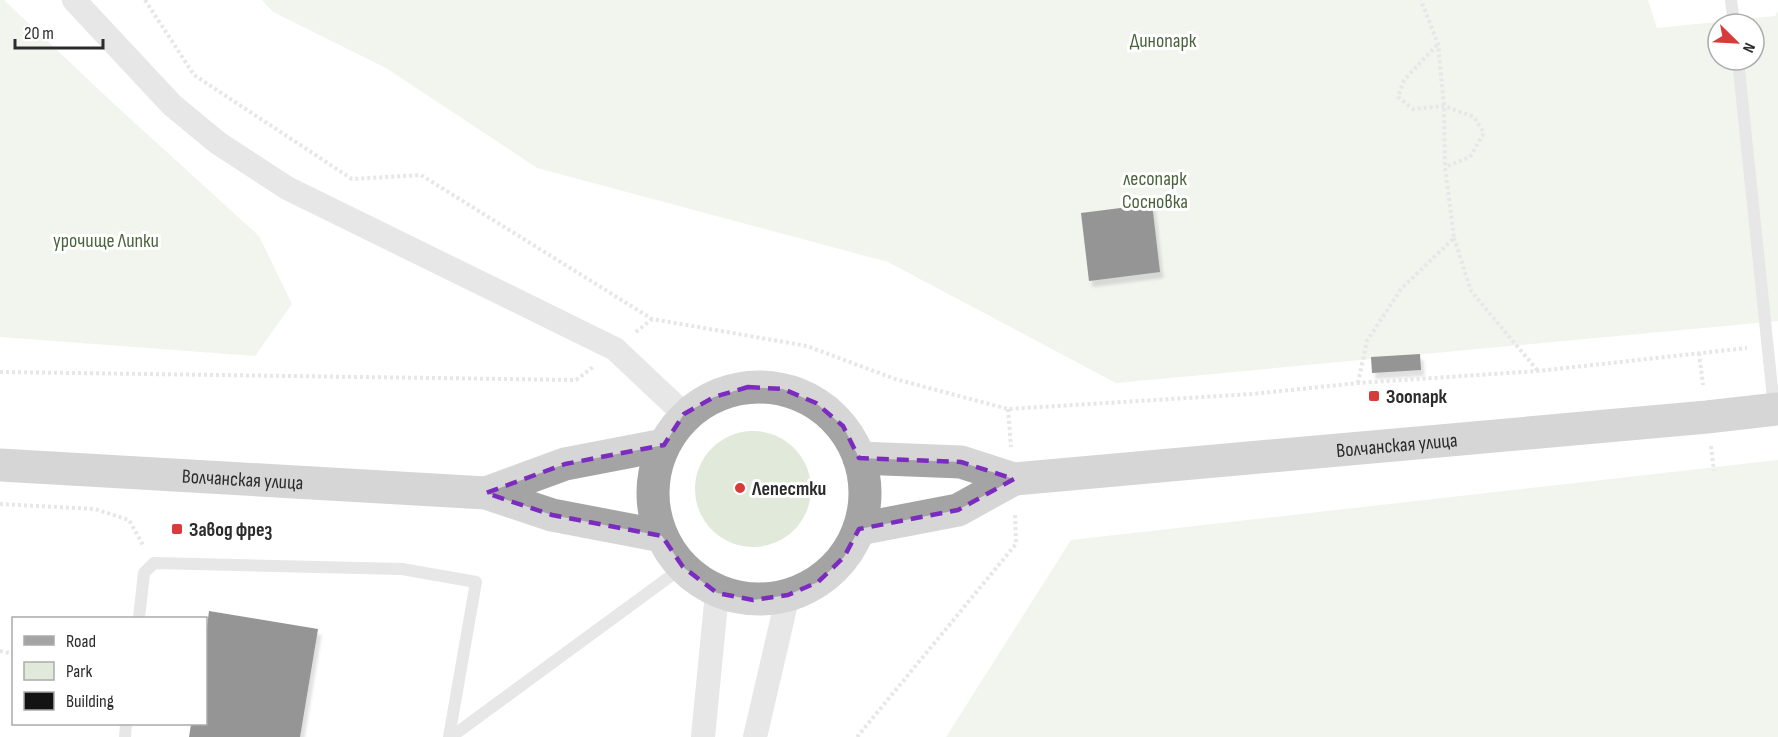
<svg xmlns="http://www.w3.org/2000/svg" width="1778" height="737" viewBox="0 0 1778 737" font-family="'Sofia Sans Condensed',sans-serif">
  <style>
    .green { fill: #e1e9da; fill-rule: evenodd }
    .building { fill: #131313; filter: url(#shadow) }
    .lines { fill: none; stroke-linecap: round; stroke-linejoin: round }
    .path { stroke: #c9c9c9; stroke-width: 4; stroke-dasharray: 3 3; stroke-linecap: butt }
    .lane { stroke: #c9c9c9; stroke-width: 12 }
    .street { stroke: #c9c9c9; stroke-width: 24 }
    .primary { stroke: #a4a4a4; stroke-width: 33 }
    .marked { fill: none; stroke: #7b2cbf; stroke-width: 4.5; stroke-dasharray: 12 8; stroke-linejoin: round }
    .poi-dot { fill: #d73b3a; stroke: #fff; stroke-width: 2 }
    .labels { text-anchor: middle; stroke-width: 6; stroke-linejoin: round; paint-order: stroke }
    .park-label { font-size: 20px; fill: #4c643d; stroke: #fff }
    .poi-label { font-size: 20px; font-weight: bold; fill: #2c2c2c; stroke: #fff; text-anchor: start }
    .street-label { font-size: 20px; fill: #2c2c2c; stroke: #fff }
  </style>
  <defs>
    <filter id="shadow"><feDropShadow dx="3.5" dy="6" stdDeviation="1.5" flood-color="#0004"/></filter>
  </defs>
  <rect width="100%" height="100%" fill="#fff"/>
  <g class="green">
    <path d="M0 0H4L113 103 259 236 292 304 255 356 0 337Z"/>
    <path d="M262 0H1648L1657 28 1775 16 1778 11V321L1116 383 888 262 537 168 386 68 273 12ZM1718 24H1754V60H1718Z"/>
    <circle cx="753" cy="489" r="58"/>
    <path d="M1778 460V737H946L1071 540Z"/>
  </g>
  <g class="building">
    <path d="M1152 204 1160 272 1089 281 1081 213Z"/>
    <path d="M1420 354 1421 370 1372 373 1371 357Z"/>
    <path d="M209 611 318 629 300 737H189L191 724H206V635Z"/>
  </g>
  <g class="lines">
    <g class="path">
      <path d="M145 0 194 75 352 179 421 175 652 319 807 346 895 379 1008 409 1252 394 1358 383 1538 371 1747 348"/>
      <path d="M1437 45 1404 80 1398 97 1413 109 1444 106 1474 117 1484 133 1470 157 1445 167"/>
      <path d="M1454 238 1471 291 1538 371"/>
      <path d="M636 332 652 319"/>
      <path d="M1699 353 1703 385"/>
      <path d="M0 372 576 380 593 367"/>
      <path d="M1358 383 1367 341 1401 289 1454 238 1445 167 1444 106 1438 44 1421 0"/>
      <path d="M1008 409 1011 447"/>
      <path d="M1711 446 1714 471"/>
      <path d="M0 504 95 509 129 520 144 547"/>
      <path d="M0 651 14 654"/>
      <path d="M857 737 1016 544 1015 514"/>
    </g>
    <g class="lane">
      <path d="M1731 0 1734 24"/>
      <path d="M1738 60 1774 408"/>
      <path d="M139 618 144 573 154 563 402 569 476 582 449 737"/>
      <path d="M125 737 126 724"/>
      <path d="M451 737 683 567"/>
    </g>
    <g class="street">
      <path d="M74 0 172 105 218 143 287 188 615 349 684 414"/>
      <path d="M703 737 717 593"/>
      <path d="M755 737 788 595"/>
    </g>
    <g class="primary">
      <circle cx="759" cy="493" r="106"/>
      <path id="s1" d="M859 458 961 462 1014 479 1707 417 1778 409"/>
      <path id="s2" d="M0 465 486 493 552 515 662 536"/>
      <path d="M486 493 565 464 664 445"/>
      <path d="M859 529 958 510 1014 479"/>
    </g>
  </g>
  <path d="M0 0H1778V737H0ZM748 387 783 389 816 403 843 426 859 458 961 462 1014 479 958 510 859 529 844 557 818 582 788 595 753 600 717 593 683 567 662 536 552 515 486 493 565 464 664 445 684 414 714 397Z" fill="#fff" fill-opacity=".55" fill-rule="evenodd"/>
  <path class="marked" d="M748 387 783 389 816 403 843 426 859 458 961 462 1014 479 958 510 859 529 844 557 818 582 788 595 753 600 717 593 683 567 662 536 552 515 486 493 565 464 664 445 684 414 714 397Z"/>
  <g class="poi-dot">
    <rect x="1368" y="390" width="12" height="12" rx="3"/>
    <circle cx="740" cy="488" r="6"/>
    <rect x="171" y="523" width="12" height="12" rx="3"/>
  </g>
  <g class="labels">
    <g class="park-label">
      <text x="1163" y="47">Динопарк</text>
      <text x="1155" y="185">лесопарк<tspan x="1155" dy="23">Сосновка</tspan></text>
      <text x="106" y="247">урочище Липки</text>
    </g>
    <g class="poi-label">
      <text x="1386" y="403">Зоопарк</text>
      <text x="752" y="495">Лепестки</text>
      <text x="189" y="536">Завод фрез</text>
    </g>
    <g class="street-label">
      <text dy="7" stroke="none"><textPath href="#s1" startOffset="542">Волчанская улица</textPath></text>
      <text dy="7" stroke="none"><textPath href="#s2" startOffset="243">Волчанская улица</textPath></text>
    </g>
  </g>
  <rect x="12" y="617" width="195" height="108" fill="#ffffff" stroke="#ababab" stroke-width="1.5"/>
  <rect x="24" y="636" width="30" height="9" fill="#a4a4a4" stroke="#ababab" stroke-width="1.5"/>
  <text x="66" y="647" font-size="18" fill="#2c2c2c">Road</text>
  <rect x="24" y="662" width="30" height="18" fill="#e1e9da" stroke="#ababab" stroke-width="1.5"/>
  <text x="66" y="677" font-size="18" fill="#2c2c2c">Park</text>
  <rect x="24" y="692" width="30" height="18" fill="#131313" stroke="#ababab" stroke-width="1.5"/>
  <text x="66" y="707" font-size="18" fill="#2c2c2c">Building</text>
  <g transform="translate(1736 42) rotate(114)"><circle r="28" fill="#ffffff" stroke="#ababab" stroke-width="1.5"/>
  <path d="M0-4.5L10 22L0 15L-10 22Z" fill="#d73b3a"/>
  <text y="-9" font-size="16" font-weight="bold" text-anchor="middle" fill="#2c2c2c">N</text>
  </g>
  <path d="M15 39v9h88v-9" fill="none" stroke="#2c2c2c" stroke-width="3"/>
  <text x="24" y="39" font-size="18" fill="#2c2c2c" stroke="#ffffff" stroke-width="4.5" paint-order="stroke">20 m</text>
</svg>
